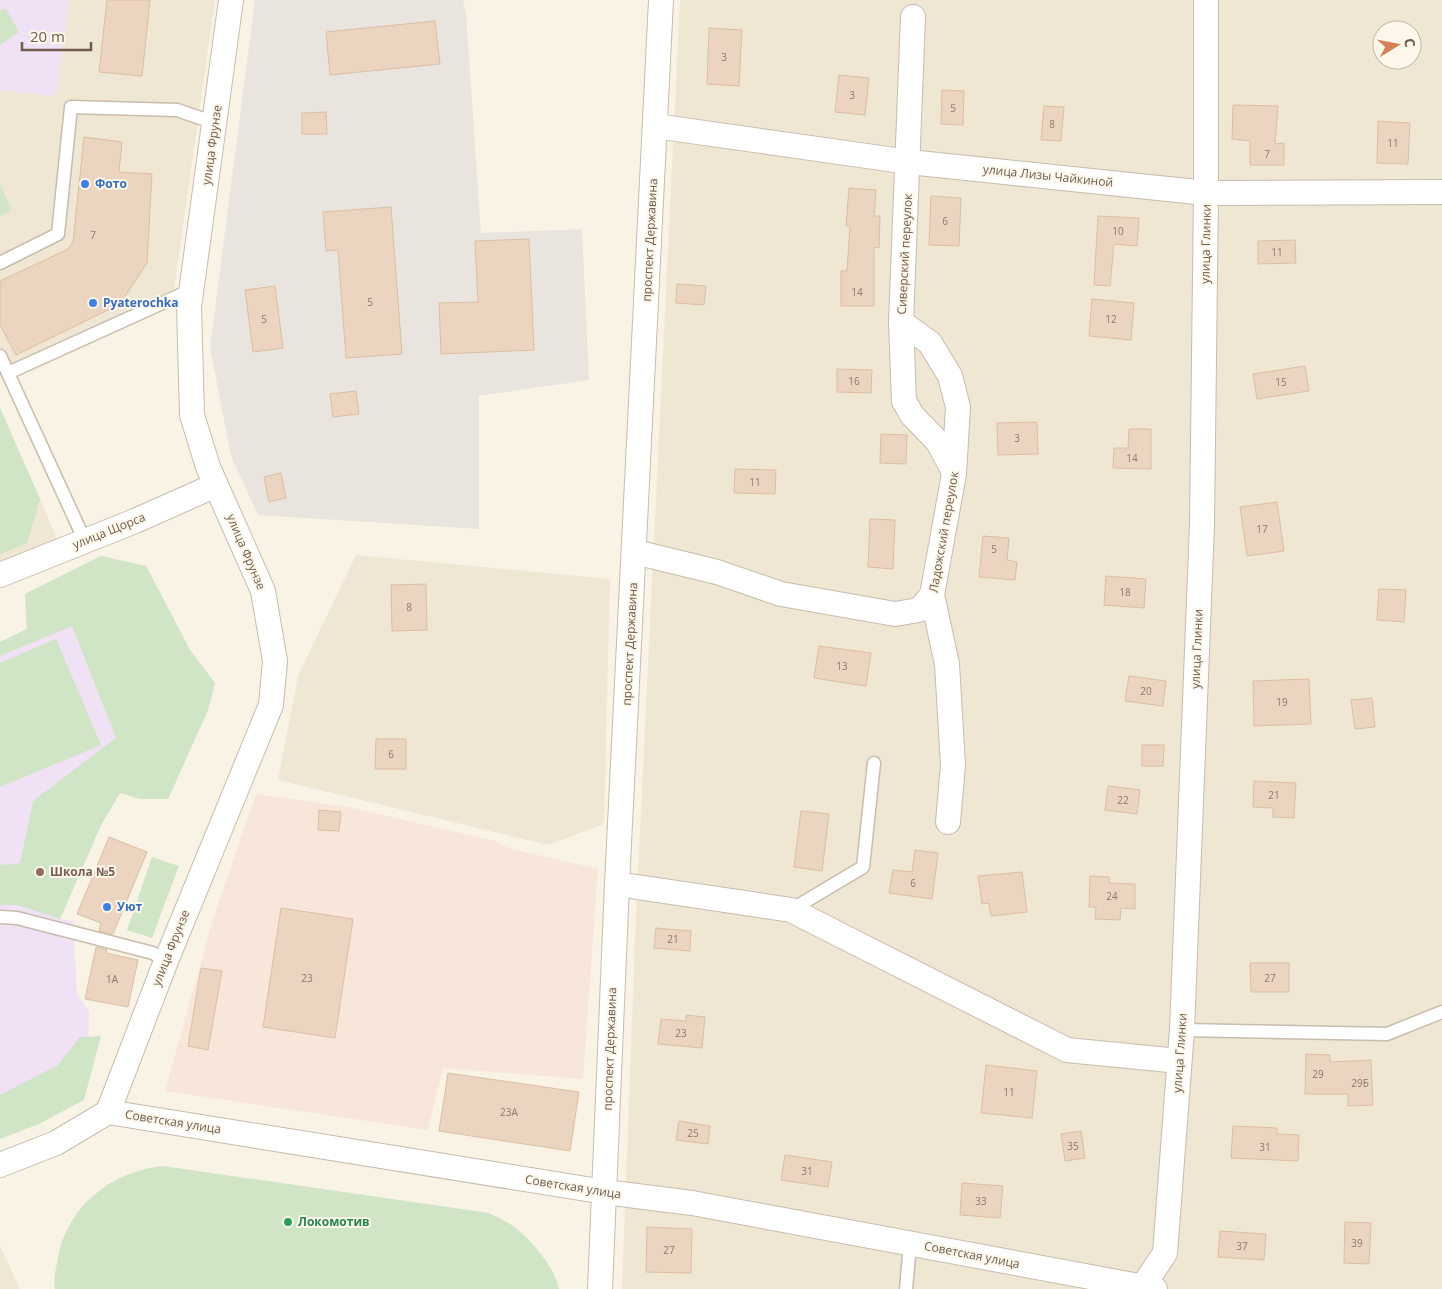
<svg xmlns="http://www.w3.org/2000/svg" width="1442" height="1289" viewBox="0 0 1442 1289" font-family="'Open Sans',sans-serif">
  <style>
    .residential { fill: #f0e6d4; fill-rule: evenodd }
    .commercial { fill: #f8e6da }
    .industrial { fill: #e9e5de }
    .education { fill: #f0e1f5 }
    .green { fill: #cfe5c5 }
    .building { fill: #ebd5c0; stroke: #dcbea2 }
    .lines { fill: none; stroke-linecap: round; stroke-linejoin: round }
    .lane-casing { stroke: #c8bcac; stroke-width: 15 }
    .street-casing { stroke: #c8bcac; stroke-width: 26 }
    .lane { stroke: #fff; stroke-width: 12 }
    .street { stroke: #fff; stroke-width: 24 }
    .shop-dot { fill: #3f7fe0; stroke: #fcf7ea; stroke-width: 2 }
    .education-dot { fill: #8d6e63; stroke: #fcf7ea; stroke-width: 2 }
    .leisure-dot { fill: #2e9e5b; stroke: #fcf7ea; stroke-width: 2 }
    .labels { text-anchor: middle; stroke-width: 4; stroke-linejoin: round; paint-order: stroke }
    .number-label { font-size: 10px; fill: #8d7a6a }
    .street-label { font-size: 12px; fill: #6e5c4d; stroke: #fcf7ea }
    .shop-label { font-size: 12px; font-weight: bold; fill: #366cbe; stroke: #fcf7ea; text-anchor: start }
    .education-label { font-size: 12px; font-weight: bold; fill: #785e54; stroke: #fcf7ea; text-anchor: start }
    .leisure-label { font-size: 12px; font-weight: bold; fill: #27864d; stroke: #fcf7ea; text-anchor: start }
  </style>
  <rect width="100%" height="100%" fill="#f9f3e5"/>
  <g class="residential">
    <path d="M0 0H215L174 289 0 373Z"/>
    <path d="M680 0H1442V1289H622L636 914ZM1382 30H1412V60H1382Z"/>
    <path d="M0 408 58 541 0 567Z"/>
    <path d="M356 555 610 579 604 824 548 845 278 780 298 676Z"/>
    <path d="M0 1246 20 1289H0Z"/>
  </g>
  <path class="commercial" d="M256 794 348 807 495 841 508 848 598 869 583 1079 443 1068 428 1130 165 1091 214 916Z"/>
  <path class="industrial" d="M255 0H463L466 13 481 233 582 229 589 380 479 396V529L258 515 231 456 210 347Z"/>
  <g class="education">
    <path d="M0 0H69L56 96 0 90Z"/>
    <path d="M101 556 146 566 190 650 215 683 208 710 168 799H140L120 793 101 825 60 919 73 921 77 995 89 1012 88 1081 0 1121V642L27 629 25 594Z"/>
  </g>
  <g class="green">
    <path d="M6 9 19 32 0 45V10Z"/>
    <path d="M0 185 12 210 0 216Z"/>
    <path d="M0 408 40 499 27 543 0 554Z"/>
    <path d="M101 556 146 566 190 650 215 683 208 710 168 799H140L120 793 101 825 60 919 18 905H0V865L20 863 33 801 116 738 72 626 0 656V642L27 629 25 594Z"/>
    <path d="M56 639 101 745 0 787V663Z"/>
    <path d="M152 857 179 866 152 938 127 930Z"/>
    <path d="M101 1036 84 1100 39 1124 0 1139V1095L58 1065 80 1037Z"/>
    <path d="M163 1166 489 1213C498 1218 509 1222 517 1229 533 1242 555 1268 559 1289H55C53 1278 56 1269 58 1258 67 1206 112 1171 163 1166Z"/>
  </g>
  <g class="building">
    <path d="M107 0H150L142 76 99 72Z"/>
    <path d="M435 21 440 64 330 75 326 32Z"/>
    <path d="M709 28 742 30 739 86 707 84Z"/>
    <path d="M839 75 869 78 865 115 835 112Z"/>
    <path d="M942 90 964 91 963 125 941 124Z"/>
    <path d="M1233 105 1278 106 1275 144 1284 143V165H1250V141L1232 139Z"/>
    <path d="M1044 106 1064 107 1061 141 1041 140Z"/>
    <path d="M326 112 327 134H302V113Z"/>
    <path d="M1378 121 1410 123 1408 164 1377 163Z"/>
    <path d="M84 137 122 142 119 172 152 174 147 263 120 304 16 355 0 325V281L68 249 73 242Z"/>
    <path d="M849 188 876 190 874 216H880L879 248 874 247V306H841V271H847L850 226H846Z"/>
    <path d="M931 196 961 198 959 246 929 245Z"/>
    <path d="M391 207 402 354 346 358 338 250 326 251 323 212Z"/>
    <path d="M1098 216 1139 218 1137 246 1114 244 1110 286 1094 285Z"/>
    <path d="M529 239 534 350 441 354 439 303 478 302 475 241Z"/>
    <path d="M1295 240 1296 263 1258 264V241Z"/>
    <path d="M677 284 706 286 704 305 676 303Z"/>
    <path d="M275 286 283 348 253 352 245 290Z"/>
    <path d="M1092 299 1134 303 1131 340 1089 336Z"/>
    <path d="M1305 366 1309 391 1257 399 1253 374Z"/>
    <path d="M837 369 872 370 871 393 837 392Z"/>
    <path d="M356 391 359 414 333 417 330 394Z"/>
    <path d="M1037 422 1038 454 998 455 997 423Z"/>
    <path d="M1129 429H1151V469L1113 468 1114 448H1128Z"/>
    <path d="M881 434 907 435 906 464 880 463Z"/>
    <path d="M735 469 776 470 775 494 734 493Z"/>
    <path d="M281 473 286 498 269 502 264 477Z"/>
    <path d="M1277 502 1284 551 1247 556 1240 507Z"/>
    <path d="M870 519 895 520 893 569 868 567Z"/>
    <path d="M983 536 1009 538 1007 560 1017 562 1015 580 979 577Z"/>
    <path d="M1106 576 1146 579 1144 608 1104 605Z"/>
    <path d="M426 584 427 630 392 631 391 585Z"/>
    <path d="M1379 589 1406 590 1404 622 1377 620Z"/>
    <path d="M819 646 871 653 866 686 814 678Z"/>
    <path d="M1129 676 1166 681 1163 706 1125 701Z"/>
    <path d="M1309 679 1311 724 1254 726 1253 681Z"/>
    <path d="M1372 698 1375 727 1355 729 1351 700Z"/>
    <path d="M376 739H406V769H375Z"/>
    <path d="M1142 745H1164L1163 766H1142Z"/>
    <path d="M1254 781 1296 783 1294 818 1273 817V808L1253 807Z"/>
    <path d="M1108 786 1140 790 1137 814 1105 810Z"/>
    <path d="M319 810 341 812 339 831 318 830Z"/>
    <path d="M801 811 829 814 822 871 794 867Z"/>
    <path d="M109 837 147 852 113 934 99 931 101 923 77 914Z"/>
    <path d="M915 850 938 853 932 899 889 893 893 870 912 872Z"/>
    <path d="M1022 872 1027 912 991 916 989 903 982 904 978 876Z"/>
    <path d="M1090 876 1109 877V883L1135 884V909L1121 908 1120 920 1095 919 1096 907H1089Z"/>
    <path d="M281 908 353 919 335 1038 263 1027Z"/>
    <path d="M656 928 691 931 690 951 654 948Z"/>
    <path d="M96 947 107 950 106 953 138 960 128 1007 85 999Z"/>
    <path d="M1250 963H1289V992H1251Z"/>
    <path d="M201 968 222 971 208 1050 188 1046Z"/>
    <path d="M686 1015 705 1017 702 1048 658 1044 661 1019 686 1021Z"/>
    <path d="M1306 1054 1330 1055V1062L1371 1060 1373 1105 1348 1106V1094H1305Z"/>
    <path d="M986 1065 1037 1071 1032 1118 981 1113Z"/>
    <path d="M448 1073 579 1092 570 1151 439 1131Z"/>
    <path d="M679 1121 710 1126 708 1144 676 1140Z"/>
    <path d="M1233 1126 1277 1128V1134L1299 1135 1298 1161 1231 1158Z"/>
    <path d="M1081 1131 1085 1158 1065 1161 1061 1134Z"/>
    <path d="M785 1155 832 1162 828 1187 781 1180Z"/>
    <path d="M962 1183 1003 1186 1000 1218 960 1215Z"/>
    <path d="M1345 1222 1371 1223 1369 1264 1344 1263Z"/>
    <path d="M647 1227 692 1229 691 1273 646 1272Z"/>
    <path d="M1220 1231 1266 1234 1264 1260 1218 1257Z"/>
  </g>
  <g class="lines">
    <g class="lane-casing">
      <g id="lane">
        <path d="M0 263 58 234 71 107 177 110 215 123"/>
        <path d="M0 356 85 541"/>
        <path d="M8 373 191 290"/>
        <path d="M791 910 863 867 874 763"/>
        <path d="M0 917 17 918 153 953 166 961"/>
        <path d="M1182 1030 1387 1034 1442 1012"/>
        <path d="M906 1289 910 1244"/>
      </g>
    </g>
    <g class="street-casing">
      <g id="street">
        <path d="M913 17 901 322 904 401 912 415 938 442 954 472"/>
        <path d="M655 126 909 162 1206 193 1442 192"/>
        <path d="M901 322 930 343 950 376 958 407 954 474 932 595 947 664 953 765 948 822"/>
        <path d="M635 552 717 572 781 594 895 614 919 610 932 595"/>
        <path d="M0 575 135 521 216 485"/>
        <path d="M617 884 791 910 1067 1050 1179 1061"/>
        <path d="M108 1112 166 961 271 705 275 661 263 591 208 467 192 415 189 307 231 0"/>
        <path d="M0 1165 56 1143 108 1112 605 1192 692 1203 1155 1289"/>
        <path d="M600 1289 617 884 661 0"/>
        <path d="M1141 1289 1165 1253 1182 1030 1202 524 1206 193V0"/>
      </g>
    </g>
    <use href="#lane" class="lane"/>
    <use href="#street" class="street"/>
  </g>
  <g class="shop-dot">
    <circle cx="85" cy="184" r="5"/>
    <circle cx="93" cy="303" r="5"/>
    <circle cx="107" cy="907" r="5"/>
  </g>
  <circle class="education-dot" cx="40" cy="872" r="5"/>
  <circle class="leisure-dot" cx="288" cy="1222" r="5"/>
  <g class="labels">
    <g class="number-label">
      <text x="724" y="61">3</text>
      <text x="852" y="99">3</text>
      <text x="953" y="112">5</text>
      <text x="1052" y="128">8</text>
      <text x="1393" y="147">11</text>
      <text x="1267" y="158">7</text>
      <text x="945" y="225">6</text>
      <text x="1118" y="235">10</text>
      <text x="93" y="239">7</text>
      <text x="1277" y="256">11</text>
      <text x="857" y="296">14</text>
      <text x="370" y="306">5</text>
      <text x="264" y="323">5</text>
      <text x="1111" y="323">12</text>
      <text x="854" y="385">16</text>
      <text x="1281" y="386">15</text>
      <text x="1017" y="442">3</text>
      <text x="1132" y="462">14</text>
      <text x="755" y="486">11</text>
      <text x="1262" y="533">17</text>
      <text x="994" y="553">5</text>
      <text x="1125" y="596">18</text>
      <text x="409" y="611">8</text>
      <text x="842" y="670">13</text>
      <text x="1146" y="695">20</text>
      <text x="1282" y="706">19</text>
      <text x="391" y="758">6</text>
      <text x="1274" y="799">21</text>
      <text x="1123" y="804">22</text>
      <text x="913" y="887">6</text>
      <text x="1112" y="900">24</text>
      <text x="673" y="943">21</text>
      <text x="307" y="982">23</text>
      <text x="1270" y="982">27</text>
      <text x="112" y="983">1А</text>
      <text x="681" y="1037">23</text>
      <text x="1318" y="1078">29</text>
      <text x="1360" y="1087">29Б</text>
      <text x="1009" y="1096">11</text>
      <text x="509" y="1116">23А</text>
      <text x="693" y="1137">25</text>
      <text x="1073" y="1150">35</text>
      <text x="1265" y="1151">31</text>
      <text x="807" y="1175">31</text>
      <text x="981" y="1205">33</text>
      <text x="1357" y="1247">39</text>
      <text x="1242" y="1250">37</text>
      <text x="669" y="1254">27</text>
    </g>
    <g class="street-label">
      <text transform="translate(212 145) rotate(-82)" y="4">улица Фрунзе</text>
      <text transform="translate(1048 176) rotate(6)" y="4">улица Лизы Чайкиной</text>
      <text transform="translate(650 240) rotate(-87)" y="4">проспект Державина</text>
      <text transform="translate(1206 244) rotate(-89)" y="4">улица Глинки</text>
      <text transform="translate(905 254) rotate(-87)" y="4">Сиверский переулок</text>
      <text transform="translate(109 531) rotate(-22)" y="4">улица Щорса</text>
      <text transform="translate(944 532) rotate(-80)" y="4">Ладожский переулок</text>
      <text transform="translate(246 552) rotate(67)" y="4">улица Фрунзе</text>
      <text transform="translate(630 644) rotate(-87)" y="4">проспект Державина</text>
      <text transform="translate(1197 649) rotate(-88)" y="4">улица Глинки</text>
      <text transform="translate(171 948) rotate(-68)" y="4">улица Фрунзе</text>
      <text transform="translate(610 1049) rotate(-88)" y="4">проспект Державина</text>
      <text transform="translate(1180 1053) rotate(-86)" y="4">улица Глинки</text>
      <text transform="translate(173 1122) rotate(9)" y="4">Советская улица</text>
      <text transform="translate(573 1187) rotate(9)" y="4">Советская улица</text>
      <text transform="translate(972 1255) rotate(11)" y="4">Советская улица</text>
    </g>
    <g class="shop-label">
      <text x="95" y="188">Фото</text>
      <text x="103" y="307">Pyaterochka</text>
      <text x="117" y="911">Уют</text>
    </g>
    <g class="education-label">
      <text x="50" y="876">Школа №5</text>
    </g>
    <g class="leisure-label">
      <text x="298" y="1226">Локомотив</text>
    </g>
  </g>
  <g transform="translate(1397 45) rotate(80)"><circle r="24" fill="#fcf7ea" stroke="#c3b9ab"/>
  <path d="M0-4L9 19L0 12L-9 19Z" fill="#d48158"/>
  <text y="-8" font-size="14" font-weight="bold" text-anchor="middle" fill="#6e5c4d">С</text>
  </g>
  <path d="M22 42v8h69v-8" fill="none" stroke="#6e5c4d" stroke-width="2.5"/>
  <text x="30" y="42" font-size="15" fill="#6e5c4d" stroke="#fcf7ea" stroke-width="4" paint-order="stroke">20 m</text>
</svg>
